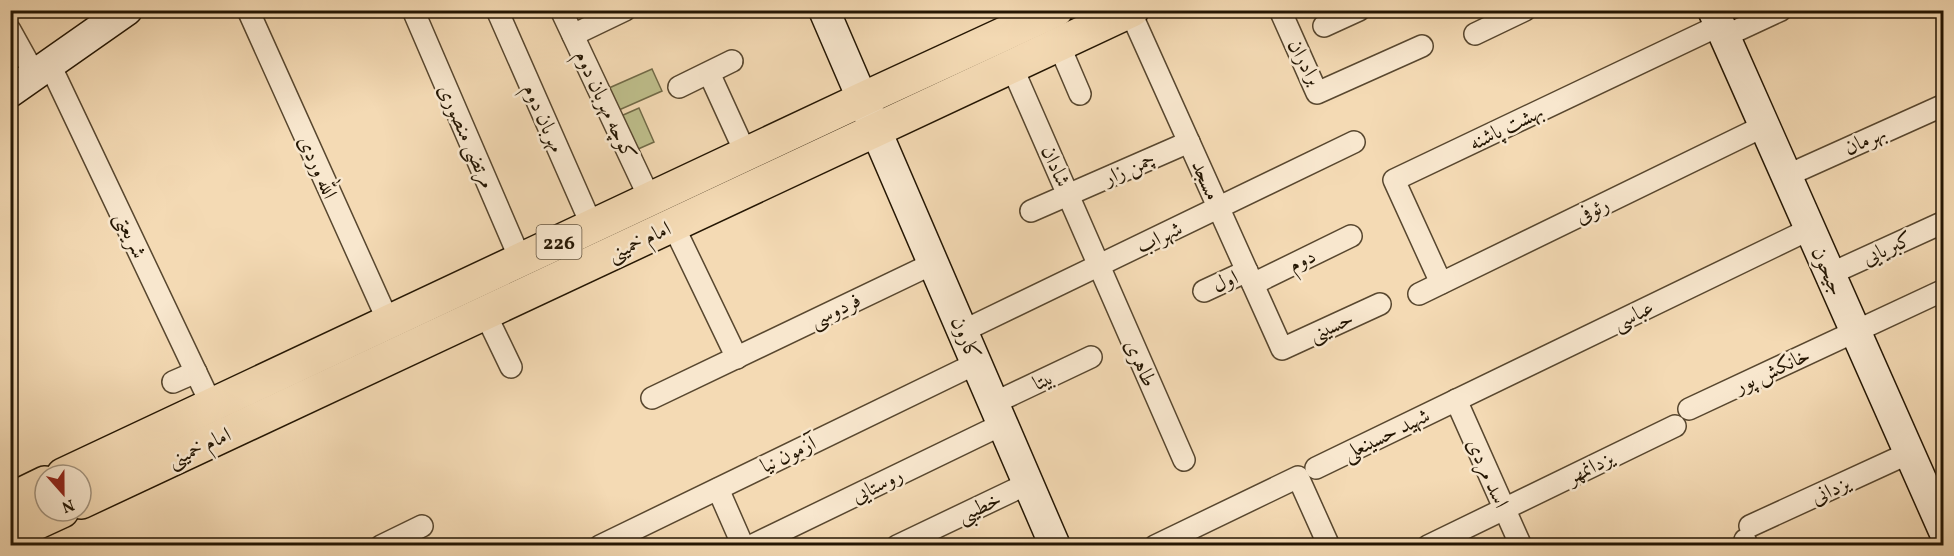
<svg xmlns="http://www.w3.org/2000/svg" width="1954" height="556" viewBox="0 0 1954 556" font-family="Vollkorn,Amiri,serif">
  <style>
    .green { fill: #bebe8b; stroke: #716a47; stroke-width: 1.5 }
    .lines { fill: none; stroke-linecap: round; stroke-linejoin: round }
    .minor-casing { stroke: #58472f; stroke-width: 24 }
    .secondary-casing { stroke: #241603; stroke-width: 33 }
    .primary-casing { stroke: #241603; stroke-width: 36 }
    .minor { stroke: #f8e7ce; stroke-width: 21 }
    .secondary { stroke: #f8e7ce; stroke-width: 30 }
    .primary { stroke: #f4dab4; stroke-width: 33 }
    .labels { text-anchor: middle; stroke-width: 5; stroke-linejoin: round; paint-order: stroke }
    .shield { fill: #f8e7ce; stroke: #645540; stroke-width: 1.5 }
    .shield-label { font-size: 20px; font-weight: bold; fill: #241603 }
    .street-label { font-size: 21px; fill: #241603; stroke: #f8e7ce }
  </style>
  <rect width="100%" height="100%" fill="#f4dab4"/>
  <filter id="stains"><feTurbulence type="fractalNoise" baseFrequency=".00333" numOctaves="4"/><feColorMatrix values="0 0 0 0 .2 0 0 0 0 .09 0 0 0 0 .02 0 0 0 .5 -.17"/></filter>
  <radialGradient id="worn" r=".72"><stop offset=".6" stop-color="#630" stop-opacity="0"/><stop offset="1" stop-color="#630" stop-opacity=".3"/></radialGradient>
  <g class="green">
    <path d="M652 69 662 91 619 110 609 88Z"/>
    <path d="M639 108 654 142 636 150 621 116Z"/>
  </g>
  <g class="lines">
    <g class="minor-casing">
      <g id="minor">
        <path d="M248 10 389 323"/>
        <path d="M413 10 521 261"/>
        <path d="M497 10 592 226"/>
        <path d="M561 10 650 199"/>
        <path d="M1280 10 1317 93 1422 46"/>
        <path d="M1130 11 1282 349 1380 304"/>
        <path d="M1324 26 1359 10"/>
        <path d="M10 30 35 75"/>
        <path d="M1475 34 1525 10"/>
        <path d="M573 35 625 10"/>
        <path d="M1725 36 1781 10"/>
        <path d="M1059 45 1080 94"/>
        <path d="M50 65 212 406"/>
        <path d="M1012 67 1184 460"/>
        <path d="M709 73 746 154"/>
        <path d="M679 87 732 61"/>
        <path d="M1786 176 1944 105"/>
        <path d="M1031 211 1189 142"/>
        <path d="M673 225 737 358"/>
        <path d="M1830 274 1944 222"/>
        <path d="M1441 283 1394 180 1720 25"/>
        <path d="M1253 284 1351 236"/>
        <path d="M1204 291 1247 271"/>
        <path d="M1419 294 1764 126"/>
        <path d="M485 313 511 367"/>
        <path d="M963 331 1354 142"/>
        <path d="M173 382 196 372"/>
        <path d="M652 398 934 263"/>
        <path d="M1456 400 1521 546"/>
        <path d="M994 403 1091 357"/>
        <path d="M1689 409 1944 290"/>
        <path d="M1316 468 1810 229"/>
        <path d="M718 489 743 546"/>
        <path d="M1750 526 1909 453"/>
        <path d="M1745 540 1747 546"/>
        <path d="M381 546 422 526"/>
        <path d="M600 546 977 363"/>
        <path d="M751 546 1003 424"/>
        <path d="M897 546 1029 483"/>
        <path d="M1155 546 1298 477 1329 546"/>
        <path d="M1428 546 1675 426"/>
      </g>
    </g>
    <g class="secondary-casing">
      <g id="secondary">
        <path d="M824 10 1055 546"/>
        <path d="M1713 10 1944 531"/>
        <path d="M10 92 127 10"/>
      </g>
    </g>
    <g class="primary-casing">
      <g id="primary">
        <path d="M63 475 863 99 1056 10"/>
        <path d="M10 500 45 483"/>
        <path d="M81 502 1132 10"/>
        <path d="M10 535 62 511"/>
      </g>
    </g>
    <use href="#minor" class="minor"/>
    <use href="#secondary" class="secondary"/>
    <use href="#primary" class="primary"/>
  </g>
  <g class="labels">
    <rect class="shield" x="536.5" y="225" width="45" height="34" rx="4.5"/>
    <g class="shield-label">
      <text x="559" y="249">226</text>
    </g>
    <g class="street-label">
      <text transform="translate(1305 62) rotate(62)" y="7">برادران</text>
      <text transform="translate(606 105) rotate(65)" y="7">کوچه مهربان دوم</text>
      <text transform="translate(544 118) rotate(66)" y="7">مهربان دوم</text>
      <text transform="translate(1506 127) rotate(-26)" y="7">بهشت پاشنه</text>
      <text transform="translate(467 136) rotate(66)" y="7">مرتضی منصوری</text>
      <text transform="translate(1865 140) rotate(-24)" y="7">بهرمان</text>
      <text transform="translate(1056 166) rotate(66)" y="7">شادان</text>
      <text transform="translate(318 167) rotate(66)" y="7">الله وردی</text>
      <text transform="translate(1129 168) rotate(-24)" y="7">چمن زار</text>
      <text transform="translate(1206 180) rotate(66)" y="7">مسجد</text>
      <text transform="translate(1592 210) rotate(-26)" y="7">رئوفی</text>
      <text transform="translate(131 235) rotate(65)" y="7">شریعتی</text>
      <text transform="translate(1159 237) rotate(-26)" y="7">شهراب</text>
      <text transform="translate(639 241) rotate(-25)" y="7">امام خمینی</text>
      <text transform="translate(1887 248) rotate(-25)" y="7">کبریایی</text>
      <text transform="translate(1302 260) rotate(-26)" y="7">دوم</text>
      <text transform="translate(1828 271) rotate(66)" y="7">جیحون</text>
      <text transform="translate(1225 281) rotate(-24)" y="7">اول</text>
      <text transform="translate(835 310) rotate(-26)" y="7">فردوسی</text>
      <text transform="translate(1633 315) rotate(-26)" y="7">عباسی</text>
      <text transform="translate(1331 326) rotate(-24)" y="7">حسینی</text>
      <text transform="translate(966 338) rotate(67)" y="7">کارون</text>
      <text transform="translate(1141 363) rotate(66)" y="7">طاهری</text>
      <text transform="translate(1772 370) rotate(-25)" y="7">خانکش پور</text>
      <text transform="translate(1043 380) rotate(-26)" y="7">بیتا</text>
      <text transform="translate(1386 434) rotate(-26)" y="7">شهید حسینعلی</text>
      <text transform="translate(199 447) rotate(-25)" y="7">امام خمینی</text>
      <text transform="translate(788 454) rotate(-26)" y="7">آزمون نیا</text>
      <text transform="translate(1590 467) rotate(-26)" y="7">یزدانمهر</text>
      <text transform="translate(1488 473) rotate(66)" y="7">اسد مردی</text>
      <text transform="translate(877 485) rotate(-26)" y="7">روستایی</text>
      <text transform="translate(1830 490) rotate(-25)" y="7">یزدانی</text>
      <text transform="translate(979 507) rotate(-25)" y="7">خطیبی</text>
    </g>
  </g>
  <rect width="1954" height="556" fill="none" stroke="#f4dab4" stroke-width="36"/>
  <rect x="12" y="12" width="1930" height="532" fill="none" stroke="#241603" stroke-width="3"/>
  <rect x="18" y="18" width="1918" height="520" fill="none" stroke="#241603" stroke-width="1.5"/>
  <g transform="translate(63 493) rotate(159)"><circle r="28" fill="#f8e7ce" stroke="#a3937d" stroke-width="1.5"/>
  <path d="M0-4.5L10 22L0 15L-10 22Z" fill="#8f2418"/>
  <text y="-9" font-size="16" font-weight="bold" text-anchor="middle" fill="#241603">N</text>
  </g>
  <rect width="100%" height="100%" filter="url(#stains)"/>
  <rect width="100%" height="100%" fill="url(#worn)"/>
</svg>
